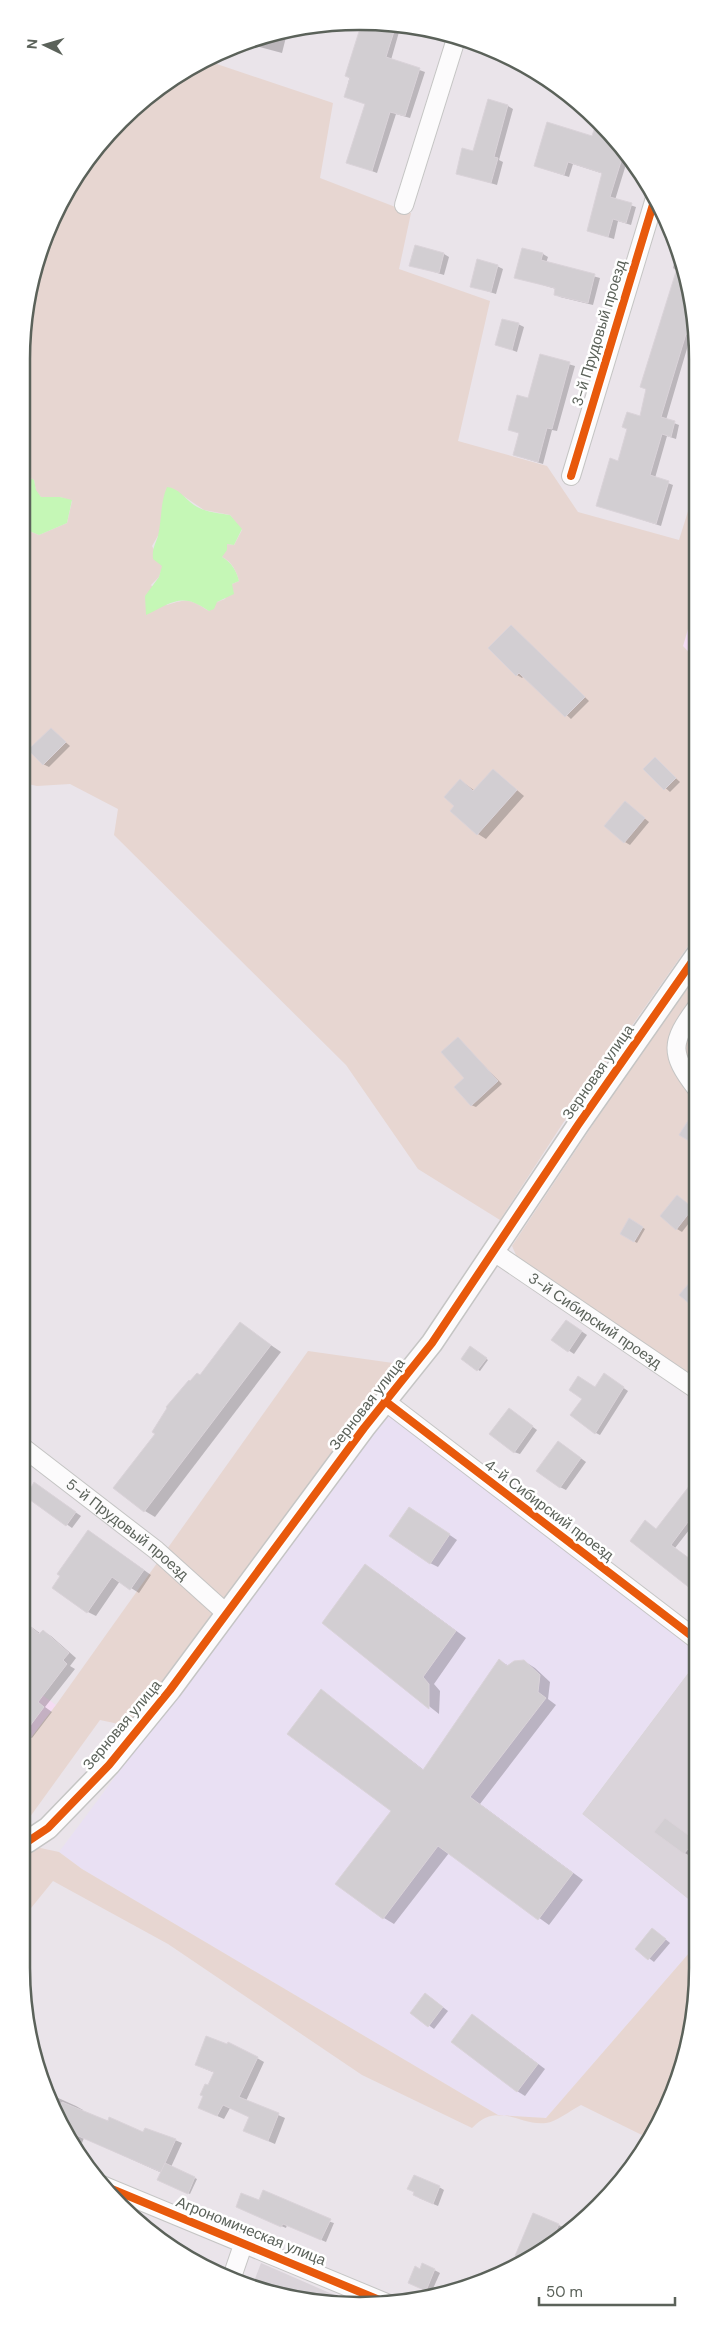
<svg xmlns="http://www.w3.org/2000/svg" width="719" height="2327" viewBox="0 0 719 2327" font-family="'DM Sans',sans-serif">
  <style>
    .commercial { fill: #f5dcf3 }
    .industrial { fill: #dad4da }
    .medical { fill: #e9e0f3 }
    .green { fill: #e7d6d1; fill-rule: evenodd }
    .water { fill: #c5f7b6 }
    .shadow { fill: #0003 }
    .building { fill: #d2ced2; stroke: #dad3d9 }
    .lines { fill: none; stroke-linecap: round; stroke-linejoin: round }
    .minor-casing { stroke: #c5c5c4; stroke-width: 20 }
    .tertiary-casing { stroke: #c5c5c4; stroke-width: 24 }
    .minor { stroke: #fcfbfc; stroke-width: 18 }
    .tertiary { stroke: #fcfbfc; stroke-width: 21 }
    .cycleway-casing { stroke: #fff; stroke-width: 11 }
    .cycleway { stroke: #e8590c; stroke-width: 8 }
    .labels { text-anchor: middle; stroke-width: 5; stroke-linejoin: round; paint-order: stroke }
    .street-label { font-size: 15px; fill: #5b625a; stroke: #fff }
    .rim { fill: none; stroke: #5b625a; stroke-width: 2.5 }
  </style>
  <rect width="100%" height="100%" fill="#eae4ea"/>
  <g class="commercial">
    <path d="M695 605V658L683 646Z"/>
    <path d="M26 1683 56 1705 27 1743Z"/>
  </g>
  <g class="industrial">
    <path d="M697 1661 698 1907 582 1814Z"/>
    <path d="M261 2263 355 2304 316 2303 253 2284Z"/>
  </g>
  <path class="medical" d="M390 1416 697 1646V1661L582 1814 698 1907V1943L546 2118 498 2115 82 1869 59 1852 382 1419Z"/>
  <g class="green">
    <path d="M205 60 333 103 320 178 411 213 399 269 490 301 458 441 547 466 578 512 679 540 695 489V605L683 646 695 659 696 935 563 1123 500 1220 418 1169 346 1065 114 835 118 809 70 784 37 786 23 783 22 528 39 535 67 523 72 501 60 497H41L36 491 34 480 27 476 22 477C21 416 18 355 28 295 29 284 34 272 37 262 65 172 122 105 205 60ZM182 495 204 510 230 515 242 530 234 545 227 544 222 557C232 562 236 570 239 581L232 584 225 599 217 602 209 611C191 599 187 598 167 605L151 585 159 577 163 566 152 546Z"/>
    <path d="M696 975 697 1400 509 1270 516 1255 512 1246 692 976Z"/>
    <path d="M308 1351 400 1364 128 1726 100 1720 27 1821V1743L56 1705Z"/>
    <path d="M31 1846 59 1852 82 1869 498 2115 546 2118 690 1952 698 1959 691 2034 672 2097 650 2139 581 2105C571 2110 556 2122 546 2123 517 2126 499 2100 472 2128L362 2075 168 1944 53 1881 27 1913V1849Z"/>
  </g>
  <g class="water">
    <path d="M27 476 34 480 36 490 41 497H60L72 500 67 523 39 535 22 528V477Z"/>
    <path d="M167 487C179 488 185 499 194 505 204 512 218 513 230 515L242 529 234 545 227 544V550L222 557C232 563 236 570 239 581L232 584 234 594 217 602 214 609 209 611C182 592 173 602 146 615L145 596 159 577 162 566 153 559C152 549 155 545 158 536 162 519 160 503 167 487Z"/>
  </g>
  <g class="shadow">
    <path d="M360 21 401 25 391 60 425 72 410 118 396 114 377 173 348 162 366 104 345 96 362 26 350 22Z"/>
    <path d="M288 29 282 53 245 43Z"/>
    <path d="M508 106 513 109 499 160 503 162 497 185 457 173Z"/>
    <path d="M593 137 615 138 628 158 615 200 636 207 631 225 618 221 614 239 588 231 604 174 573 164 569 177 535 166Z"/>
    <path d="M523 249 543 254 548 257 546 263 600 278 593 305 560 297 555 294 556 289 516 277Z"/>
    <path d="M444 254 449 257 444 275 411 265Z"/>
    <path d="M676 254 695 315V337L691 335 666 420 679 425 676 439 667 436 655 478 673 485 661 526 597 505 641 418 647 390 642 387 677 271 673 268Z"/>
    <path d="M497 266 503 269 496 294 471 286Z"/>
    <path d="M518 324 524 327 517 352 496 344Z"/>
    <path d="M541 356 575 366 557 431 552 430 543 464 514 455 520 434 509 429 528 399Z"/>
    <path d="M511 626 589 701 571 719 524 676 522 678 517 675Z"/>
    <path d="M51 729 70 746 49 767 43 764Z"/>
    <path d="M655 759 680 782 670 792 644 769Z"/>
    <path d="M493 770 524 796 486 839 478 834 456 806 460 780 475 791Z"/>
    <path d="M630 806 649 822 630 845 625 842Z"/>
    <path d="M458 1039 502 1084 476 1107 471 1105Z"/>
    <path d="M682 1199 696 1211V1214L682 1232 677 1229Z"/>
    <path d="M630 1220 645 1229 637 1243 621 1233Z"/>
    <path d="M240 1324 281 1352 155 1517 145 1511 200 1376Z"/>
    <path d="M571 1324 587 1335 574 1354 553 1340Z"/>
    <path d="M471 1348 488 1360 480 1371 462 1359Z"/>
    <path d="M609 1378 628 1391 600 1435 596 1433 595 1388Z"/>
    <path d="M514 1413 537 1430 520 1454 514 1452Z"/>
    <path d="M563 1445 586 1462 566 1490 560 1487Z"/>
    <path d="M697 1471V1527L693 1525 675 1548 697 1565V1591L631 1540 657 1530 694 1482 690 1480Z"/>
    <path d="M34 1484 81 1516 72 1528 26 1496Z"/>
    <path d="M418 1513 457 1540 438 1567 430 1563Z"/>
    <path d="M96 1536 151 1575 139 1593 120 1581 96 1616 88 1612Z"/>
    <path d="M376 1572 466 1638 434 1684 440 1691 439 1714 324 1623Z"/>
    <path d="M26 1623 41 1634 43 1631 51 1636 76 1658 70 1666 75 1669 45 1707 52 1712 32 1738 27 1735Z"/>
    <path d="M500 1661 509 1666 524 1661 535 1668 550 1682 548 1699 556 1705 480 1804 583 1880 549 1925 449 1853 394 1924 384 1918 393 1810 322 1691 425 1771Z"/>
    <path d="M670 1823 698 1843 690 1856 685 1853Z"/>
    <path d="M653 1929 670 1943 654 1962 637 1949Z"/>
    <path d="M431 1998 448 2011 434 2029 412 2013Z"/>
    <path d="M473 2015 545 2069 525 2096 517 2091Z"/>
    <path d="M28 2035 37 2040 33 2050Z"/>
    <path d="M257 2058 264 2062 246 2101 285 2118 275 2144 245 2131 250 2117 230 2108 224 2119 206 2111 209 2087 215 2073 203 2068Z"/>
    <path d="M45 2092 76 2106 83 2110 82 2112 144 2133 175 2140 182 2143 171 2167 197 2179 190 2194 159 2180 162 2173 84 2138 82 2143 73 2139Z"/>
    <path d="M439 2187 444 2190 438 2206 419 2198Z"/>
    <path d="M260 2201 334 2223 326 2242 287 2225 286 2228 241 2209Z"/>
    <path d="M533 2214 570 2230 548 2249 524 2259 516 2255Z"/>
    <path d="M423 2264 440 2273 431 2293 414 2285Z"/>
  </g>
  <g class="building">
    <path d="M362 22 396 25 386 57 420 68 405 116 390 112 372 171 346 163 365 104 344 97 350 78 345 76Z"/>
    <path d="M488 99 508 105 494 157 498 158 491 183 456 174 462 148 473 151Z"/>
    <path d="M547 122 592 136 594 130 614 136 624 152 610 197 632 203 626 223 613 219 608 237 587 231 602 173 568 162 564 175 534 166Z"/>
    <path d="M415 245 444 253 439 273 409 266Z"/>
    <path d="M522 248 543 253 541 260 595 274 588 303 554 295 555 288 514 278Z"/>
    <path d="M477 259 498 265 491 292 470 287Z"/>
    <path d="M679 262 695 315V324L692 335 686 334 661 417 675 421 671 437 662 434 650 475 669 481 656 524 596 506 610 458 618 461 627 429 622 427 627 412 640 416 646 389 640 387Z"/>
    <path d="M502 319 519 323 512 350 495 345Z"/>
    <path d="M540 354 570 362 552 429 547 428 538 462 513 455 519 433 508 430 517 395 528 398Z"/>
    <path d="M511 625 585 697 565 717 519 673 516 676 488 648Z"/>
    <path d="M51 728 66 742 43 765 28 750Z"/>
    <path d="M655 757 676 778 664 790 643 769Z"/>
    <path d="M493 769 517 790 477 835 450 811 454 806 444 797 460 779 473 791Z"/>
    <path d="M625 801 645 818 624 843 604 826Z"/>
    <path d="M458 1037 498 1081 471 1106 454 1087 464 1078 441 1052Z"/>
    <path d="M696 1108V1145L679 1135Z"/>
    <path d="M677 1195 693 1208 676 1230 660 1216Z"/>
    <path d="M629 1218 643 1227 634 1242 620 1234Z"/>
    <path d="M697 1274V1310L679 1295Z"/>
    <path d="M566 1320 582 1331 568 1352 551 1340Z"/>
    <path d="M240 1322 271 1345 144 1512 113 1488 155 1434 152 1432 167 1408 166 1407 189 1380 190 1381 197 1373 200 1375Z"/>
    <path d="M470 1346 487 1358 477 1371 461 1359Z"/>
    <path d="M604 1373 624 1387 595 1434 570 1415 582 1399 569 1390 578 1376 595 1387Z"/>
    <path d="M509 1408 533 1426 514 1453 489 1434Z"/>
    <path d="M558 1441 581 1458 560 1488 536 1471Z"/>
    <path d="M697 1476V1529L688 1522 671 1545 697 1564V1581L691 1589 630 1541 645 1520 656 1529Z"/>
    <path d="M34 1482 76 1512 66 1526 26 1497Z"/>
    <path d="M409 1507 450 1534 430 1564 389 1536Z"/>
    <path d="M88 1530 144 1570 130 1590 112 1577 87 1613 52 1588 60 1576 57 1574Z"/>
    <path d="M365 1564 456 1631 423 1677 429 1684V1709L322 1623Z"/>
    <path d="M26 1623 39 1634 43 1630 69 1653 63 1660 67 1664 38 1702 44 1707 27 1730Z"/>
    <path d="M499 1659 507 1666 514 1661 524 1660 540 1675 538 1692 546 1698 470 1797 573 1873 538 1920 438 1846 383 1919 335 1884 391 1811 287 1734 321 1689 423 1770Z"/>
    <path d="M665 1818 695 1840 684 1854 654 1832Z"/>
    <path d="M652 1928 666 1939 648 1960 635 1949Z"/>
    <path d="M425 1993 443 2007 428 2027 410 2013Z"/>
    <path d="M472 2014 538 2064 517 2092 451 2042Z"/>
    <path d="M206 2036 227 2044 228 2042 258 2057 239 2097 279 2113 268 2141 243 2131 249 2117 223 2105 217 2116 198 2108 203 2096 200 2095 205 2084 208 2085 214 2072 195 2065Z"/>
    <path d="M62 2102 108 2121 109 2117 143 2132 145 2128 176 2139 161 2172 69 2132 57 2113Z"/>
    <path d="M165 2163 195 2177 188 2194 157 2180Z"/>
    <path d="M414 2175 440 2186 433 2204 413 2195 414 2192 407 2189Z"/>
    <path d="M263 2190 331 2219 321 2240 283 2224 281 2227 236 2207 241 2193 259 2200Z"/>
    <path d="M533 2213 559 2224 549 2247 524 2259 515 2256Z"/>
    <path d="M422 2263 435 2269 426 2291 408 2283 415 2266 420 2269Z"/>
  </g>
  <g class="lines">
    <g class="minor-casing">
      <g id="minor">
        <path d="M404 205 456 39"/>
        <path d="M571 476 655 198"/>
        <path d="M696 1008C671 1042 669 1053 696 1088"/>
        <path id="s1" d="M494 1252 697 1390"/>
        <path d="M385 1401 697 1640"/>
        <path id="s2" d="M25 1449 156 1550 227 1614"/>
        <path d="M102 2185 389 2304"/>
        <path d="M232 2277 244 2242"/>
      </g>
    </g>
    <g class="tertiary-casing">
      <path id="tertiary" d="M27 1842 48 1828 109 1765 170 1690 364 1428 432 1343 578 1125 696 956"/>
    </g>
    <use href="#minor" class="minor"/>
    <use href="#tertiary" class="tertiary"/>
    <g class="cycleway-casing">
      <g id="cycleway">
        <path d="M571 476 655 198"/>
        <path d="M385 1401 697 1640"/>
        <path d="M27 1842 48 1828 109 1765 170 1690 364 1428 432 1343 578 1125 696 956"/>
        <path d="M102 2185 389 2304"/>
      </g>
    </g>
    <use href="#cycleway" class="cycleway"/>
  </g>
  <g class="labels">
    <g class="street-label">
      <text transform="translate(599 333) rotate(-73)" y="5">3-й Прудовый проезд</text>
      <text transform="translate(598 1072) rotate(-55)" y="5">Зерновая улица</text>
      <text dy="5" stroke="none"><textPath href="#s1" startOffset="122">3-й Сибирский проезд</textPath></text>
      <text transform="translate(367 1404) rotate(-52)" y="5">Зерновая улица</text>
      <text transform="translate(549 1510) rotate(37)" y="5">4-й Сибирский проезд</text>
      <text dy="5" stroke="none"><textPath href="#s2" startOffset="130">5-й Прудовый проезд</textPath></text>
      <text transform="translate(122 1725) rotate(-50)" y="5">Зерновая улица</text>
      <text transform="translate(251 2231) rotate(22)" y="5">Агрономическая улица</text>
    </g>
  </g>
  <path d="M0 0H719V2327H0ZM359 30H360A329 329 0 0 1 689 359V1968A329 329 0 0 1 360 2297H359A329 329 0 0 1 30 1968V359A329 329 0 0 1 359 30Z" fill="#fff" fill-rule="evenodd"/>
  <path class="rim" d="M359 30H360A329 329 0 0 1 689 359V1968A329 329 0 0 1 360 2297H359A329 329 0 0 1 30 1968V359A329 329 0 0 1 359 30Z"/>
  <g transform="translate(45 45) rotate(275)" stroke="#ffffff" stroke-width="4" paint-order="stroke">
  <path d="M0-4L9 19L0 12L-9 19Z" fill="#5b625a"/>
  <text y="-8" font-size="14" font-weight="bold" text-anchor="middle" fill="#5b625a">N</text>
  </g>
  <path d="M539 2297v8h136v-8" fill="none" stroke="#5b625a" stroke-width="2.5"/>
  <text x="546" y="2297" font-size="15" fill="#5b625a" stroke="#ffffff" stroke-width="4" paint-order="stroke">50 m</text>
</svg>
